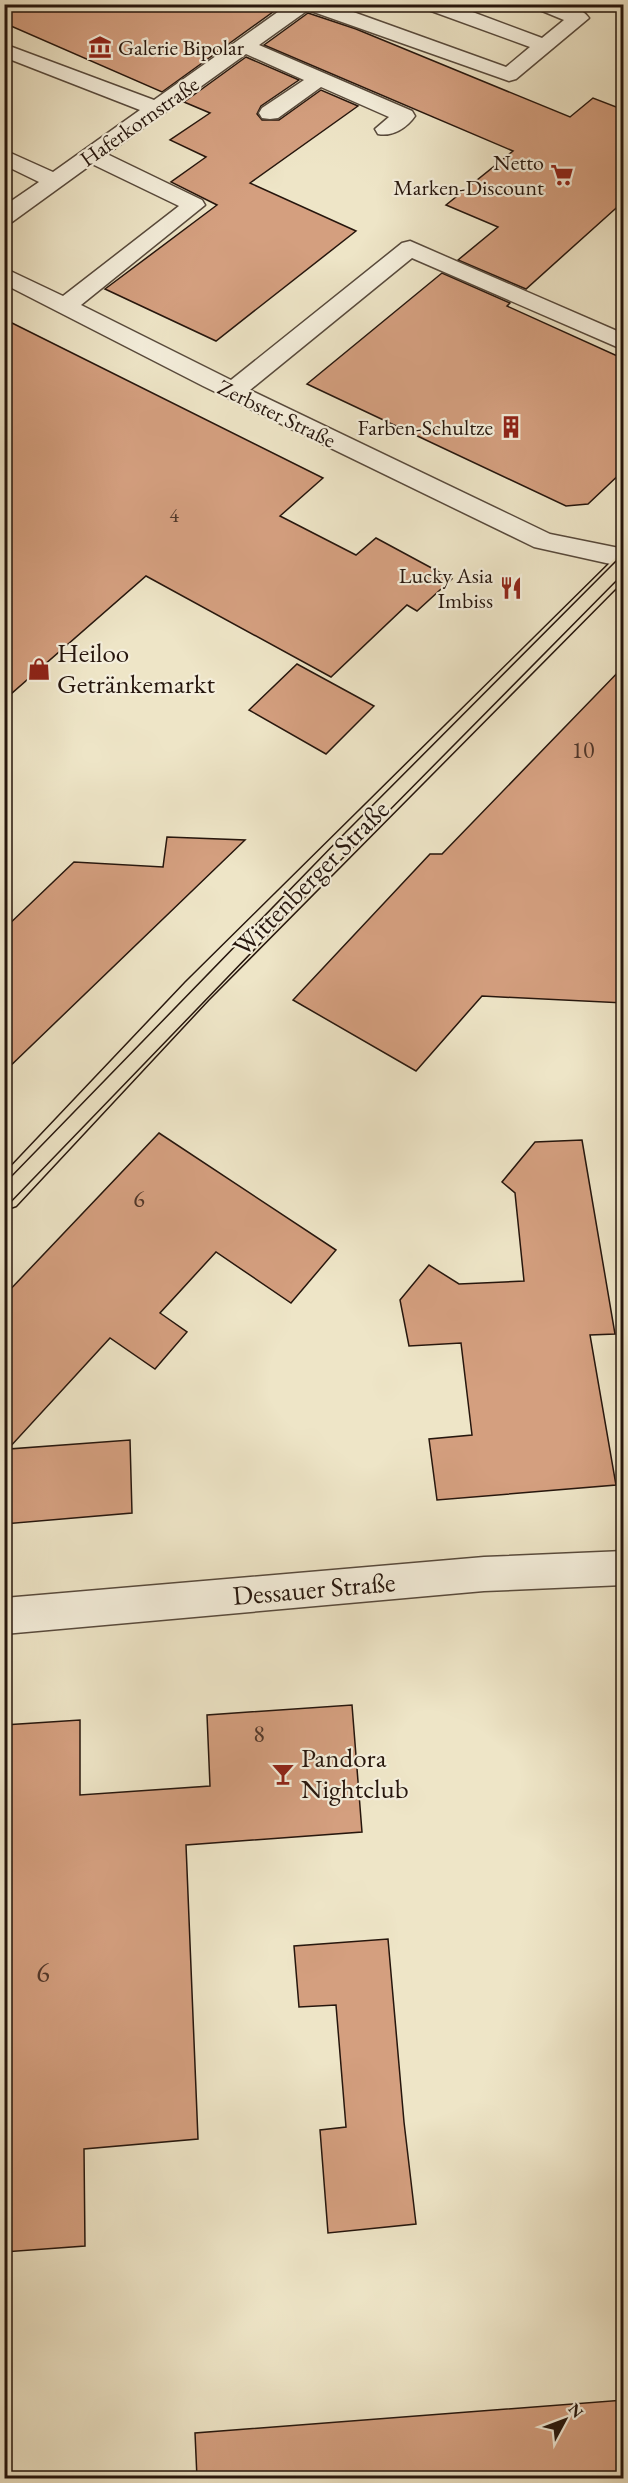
<svg xmlns="http://www.w3.org/2000/svg" width="628" height="2483" viewBox="0 0 628 2483" font-family="'EB Garamond',serif">
  <style>
    .building { fill: #d49f7f; stroke: #26160d; stroke-width: 1.5 }
    .lines { fill: none; stroke-linecap: round; stroke-linejoin: round }
    .minor-casing { stroke: #584a3c; stroke-width: 3 }
    .major-casing { stroke: #26160d; stroke-width: 3 }
    .minor { fill: #f4eedb; fill-rule: evenodd }
    .major { fill: #eee5c7; fill-rule: evenodd }
    .tram { stroke: #26160d; stroke-width: 1.5 }
    .labels { text-anchor: middle; stroke-width: 4.5; stroke-linejoin: round; paint-order: stroke }
    .far-number-label { font-size: 20px; fill: #52382a }
    .far-poi-label { font-size: 22px; fill: #26160d; stroke: #f4eedb; text-anchor: end }
    .far-street-label { font-size: 22px; fill: #26160d; stroke: #f4eedb }
    .number-label { font-size: 24px; fill: #52382a }
    .poi-label { font-size: 27px; fill: #26160d; stroke: #f4eedb; text-anchor: start }
    .street-label { font-size: 27px; fill: #26160d; stroke: #f4eedb }
    .near-number-label { font-size: 28px; fill: #52382a }
  </style>
  <rect width="100%" height="100%" fill="#eee5c7"/>
  <filter id="stains"><feTurbulence type="fractalNoise" baseFrequency=".00333" numOctaves="4"/><feColorMatrix values="0 0 0 0 .2 0 0 0 0 .09 0 0 0 0 .02 0 0 0 .5 -.17"/></filter>
  <radialGradient id="worn" r=".72"><stop offset=".6" stop-color="#630" stop-opacity="0"/><stop offset="1" stop-color="#630" stop-opacity=".3"/></radialGradient>
  <g class="building">
    <path d="M4 4H284L162 92 4 23Z"/>
    <path d="M308 13 356 29 570 117 593 98 624 110V201L526 289 458 260 498 227 446 205 513 151 264 45Z"/>
    <path d="M246 57 299 80 261 106 257 114 262 120H279L321 90 358 106 250 183 356 231 216 341 105 289 217 205 171 182 206 157 170 140 210 113 184 102Z"/>
    <path d="M442 273 510 303 507 306 624 359V470L588 504 566 506 307 384Z"/>
    <path d="M4 319 323 478 280 516 356 555 376 538 452 579 417 611 407 605 331 677 146 576 4 700Z"/>
    <path d="M297 664 374 706 326 754 249 710Z"/>
    <path d="M624 666V1003L482 996 416 1071 293 1000 430 854H442Z"/>
    <path d="M167 837 245 840 4 1072V929L74 862 163 867Z"/>
    <path d="M159 1133 336 1250 291 1303 216 1252 160 1313 187 1332 155 1369 110 1338 8 1449 130 1440 132 1513 4 1524V1296Z"/>
    <path d="M582 1140 615 1334 590 1335 616 1485 437 1500 429 1439 472 1435 461 1343 409 1346 400 1300 429 1265 459 1284 524 1281 515 1193 502 1182 535 1142Z"/>
    <path d="M352 1705 362 1832 186 1845 198 2139 84 2149 85 2246 4 2252V1725L80 1720V1795L210 1786 207 1715Z"/>
    <path d="M388 1939 404 2122 416 2224 328 2233 320 2130 346 2127 336 2005 299 2007 294 1946Z"/>
    <path d="M624 2400V2478H197L195 2433Z"/>
  </g>
  <g class="lines">
    <g class="minor-casing">
      <g id="minor">
        <path d="M289 4H331L506 67 530 47 423 8 420 4H451L542 38 564 20 535 8 532 4C549 4 578 2 589 18L516 79 509 81 308 10 259 45 412 111 415 116C407 128 392 137 378 134L375 129 389 117 321 87 278 118 270 119 262 118 259 113 262 108 304 80 246 54 107 154 202 200 205 205 81 305 231 380 402 243 410 241 624 334V350L412 258 250 390 550 534 624 549V567L534 547 203 386 4 284V268L63 296 179 206 92 164 12 222 4 224V206L39 182 4 165V150L53 172 140 110 4 57V44L154 100Z"/>
        <path d="M624 1551V1585L484 1591 4 1634V1598L484 1557Z"/>
      </g>
    </g>
    <g class="major-casing">
      <path id="major" d="M624 555V580L208 1000 16 1206 4 1210V1174L186 982 615 558Z"/>
    </g>
    <use href="#minor" class="minor"/>
    <use href="#major" class="major"/>
    <g class="tram">
      <path d="M4 1184 346 832 624 553"/>
      <path d="M4 1209 366 834 624 573"/>
    </g>
  </g>
  <defs>
    <g id="museum-bare" transform="scale(1.8)"><path d="M0-6L6-3V-2H-6V-3ZM-5-1h2V3h-2ZM-1-1h2V3h-2ZM3-1h2V3H3ZM-6 4H6V6H-6Z" fill="#8f2418" stroke="#f4eedb" stroke-width="2.5" paint-order="stroke"/></g>
    <g id="supermarket-bare" transform="scale(1.8)"><path d="M-6-5.5h2.5l.6 2H6L4.5 2H-2.5L-4.4-4H-6ZM-1.5 3.2a1.3 1.3 0 1 0 .1 0ZM3 3.2a1.3 1.3 0 1 0 .1 0Z" fill="#8f2418" stroke="#f4eedb" stroke-width="2.5" paint-order="stroke"/></g>
    <g id="building-bare" transform="scale(1.8)"><path d="M-4-6H4V6H1V3H-1V6H-4ZM-2.5-4.3h1.7v1.8h-1.7ZM.8-4.3h1.7v1.8H.8ZM-2.5-1h1.7V.8h-1.7ZM.8-1h1.7V.8H.8Z" fill="#8f2418" stroke="#f4eedb" stroke-width="2.5" paint-order="stroke"/></g>
    <g id="restaurant-bare" transform="scale(1.8)"><path d="M-5-6h1v4h1v-4h1v4h1v-4h1v5L-1.5 .5V6h-2V.5L-5-1ZM5-6V6H3V1.5H1.5Q1.5-4 5-6Z" fill="#8f2418" stroke="#f4eedb" stroke-width="2.5" paint-order="stroke"/></g>
    <g id="shop-bare" transform="scale(1.8)"><path d="M-5-2.5h2.3a2.7 3.5 0 0 1 5.4 0H5L5.5 6h-11ZM-1.5-2.5h3a1.5 2.3 0 0 0-3 0Z" fill="#8f2418" stroke="#f4eedb" stroke-width="2.5" paint-order="stroke"/></g>
    <g id="bar-bare" transform="scale(1.8)"><path d="M-6-5H6L.8 .8V4.5H3.5V6h-7V4.5H-.8V.8Z" fill="#8f2418" stroke="#f4eedb" stroke-width="2.5" paint-order="stroke"/></g>
  </defs>
  <g fill-rule="evenodd">
    <use href="#museum-bare" x="100" y="47"/>
    <use href="#supermarket-bare" x="562" y="175"/>
    <use href="#building-bare" x="511" y="427"/>
    <use href="#restaurant-bare" x="511" y="588"/>
    <use href="#shop-bare" x="39" y="669"/>
    <use href="#bar-bare" x="283" y="1774"/>
  </g>
  <g class="labels">
    <g class="far-number-label">
      <text x="174" y="522">4</text>
    </g>
    <g class="far-poi-label">
      <text x="118" y="55" text-anchor="start">Galerie Bipolar</text>
      <text x="544" y="170">Netto<tspan x="544" dy="25">Marken-Discount</tspan></text>
      <text x="493" y="435">Farben-Schultze</text>
      <text x="493" y="583">Lucky Asia<tspan x="493" dy="25">Imbiss</tspan></text>
    </g>
    <g class="far-street-label">
      <text transform="translate(139 121) rotate(-35)" y="8">Haferkornstraße</text>
      <text transform="translate(277 413) rotate(26)" y="8">Zerbster Straße</text>
    </g>
    <g class="number-label">
      <text x="583" y="758">10</text>
      <text x="139" y="1207">6</text>
      <text x="259" y="1742">8</text>
    </g>
    <g class="poi-label">
      <text x="57" y="662">Heiloo<tspan x="57" dy="31">Getränkemarkt</tspan></text>
      <text x="301" y="1767">Pandora<tspan x="301" dy="31">Nightclub</tspan></text>
    </g>
    <g class="street-label">
      <text transform="translate(311 878) rotate(-45)" y="9">Wittenberger Straße</text>
      <text transform="translate(314 1589) rotate(-5)" y="9">Dessauer Straße</text>
    </g>
    <g class="near-number-label">
      <text x="43" y="1982">6</text>
    </g>
  </g>
  <rect width="628" height="2483" fill="none" stroke="#eee5c7" stroke-width="24"/>
  <rect x="6" y="6" width="616" height="2471" fill="none" stroke="#26160d" stroke-width="3"/>
  <rect x="12" y="12" width="604" height="2459" fill="none" stroke="#26160d" stroke-width="1.5"/>
  <g transform="translate(565 2420) rotate(49)" stroke="#f4eedb" stroke-width="4.5" paint-order="stroke">
  <path d="M0-4.5L10 22L0 15L-10 22Z" fill="#26160d"/>
  <text y="-9" font-size="16" font-weight="bold" text-anchor="middle" fill="#26160d">N</text>
  </g>
  <rect width="100%" height="100%" filter="url(#stains)"/>
  <rect width="100%" height="100%" fill="url(#worn)"/>
</svg>
